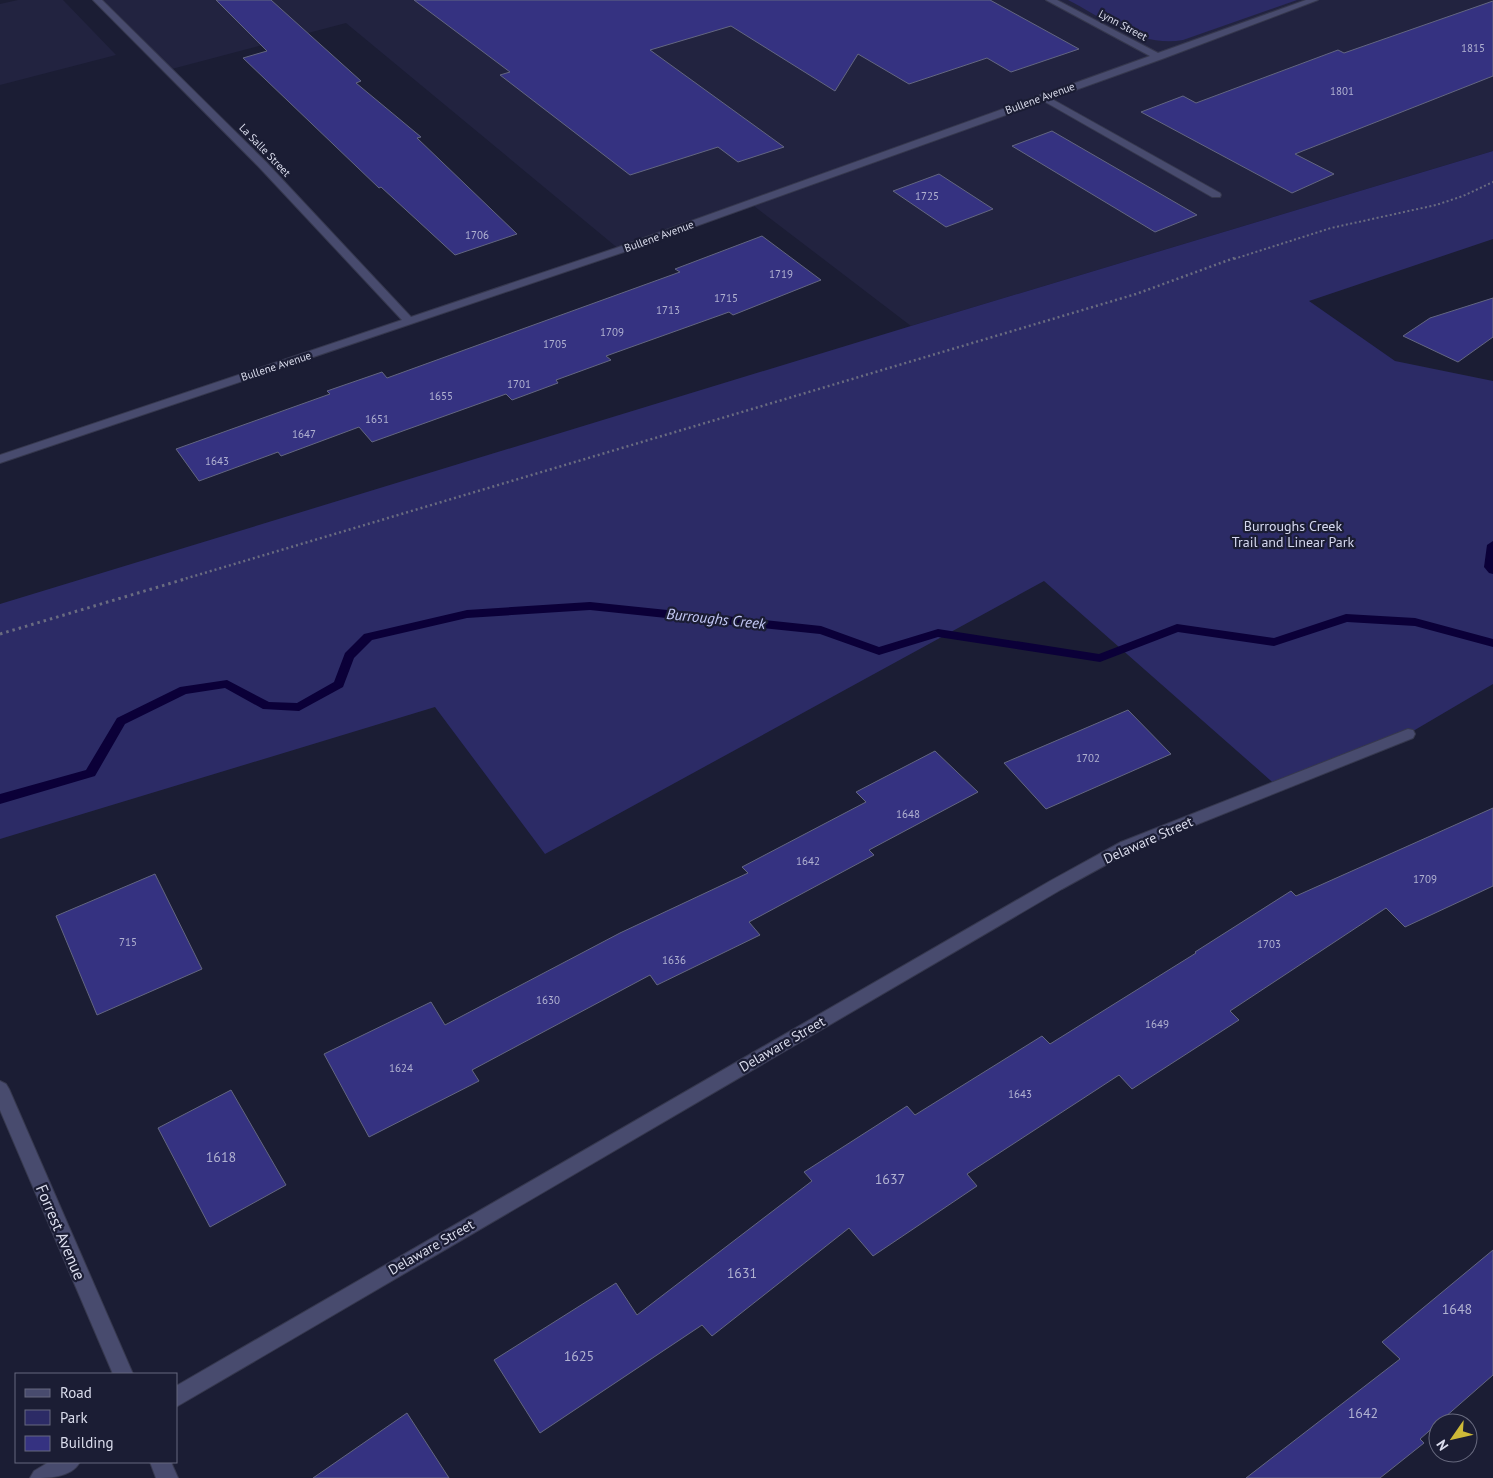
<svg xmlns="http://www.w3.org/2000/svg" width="1493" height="1478" viewBox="0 0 1493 1478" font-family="'PT Sans',sans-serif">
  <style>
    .built { fill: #222340 }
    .green { fill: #2c2b66 }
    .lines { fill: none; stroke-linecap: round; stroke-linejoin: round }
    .stream { fill: #0b0038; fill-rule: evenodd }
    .building { fill: #353281; stroke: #636681 }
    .lane-casing { stroke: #36384e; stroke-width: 2 }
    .street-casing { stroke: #36384e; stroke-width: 2 }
    .path-far2 { stroke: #6a6c80; stroke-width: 2; stroke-dasharray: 2 2.5; stroke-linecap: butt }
    .path-far1 { stroke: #6a6c80; stroke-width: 2.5; stroke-dasharray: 2 3; stroke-linecap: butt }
    .path { stroke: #6a6c80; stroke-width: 3; stroke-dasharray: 2.5 4; stroke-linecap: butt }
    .lane { fill: #484b6e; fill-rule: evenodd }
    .street { fill: #484b6e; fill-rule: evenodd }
    .labels { text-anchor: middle; stroke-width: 4.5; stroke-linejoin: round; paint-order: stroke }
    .far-street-label { font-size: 11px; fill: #dadcec; stroke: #1b1d34 }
    .number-label { font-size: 11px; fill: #b1b2d1 }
    .park-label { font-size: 14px; fill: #d5d8ef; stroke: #1b1d34 }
    .street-label { font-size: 14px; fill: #dadcec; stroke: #1b1d34 }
    .near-number-label { font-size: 14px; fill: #b1b2d1 }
    .water-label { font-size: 15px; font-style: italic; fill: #c5caf7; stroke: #1b1d34 }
    .near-street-label { font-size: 16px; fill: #dadcec; stroke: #1b1d34 }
  </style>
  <rect width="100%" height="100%" fill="#1b1d34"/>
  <g class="built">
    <path d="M18 0H63L116 55 0 85V4Z"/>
    <path d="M97 0H1493V151L911 326 750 203 620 250 346 23 168 70Z"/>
  </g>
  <g class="green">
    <path d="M1068 0H1297L1183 40C1142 48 1103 18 1068 0Z"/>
    <path d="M1493 151V239L1309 301 1395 361 1493 381V684L1408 734 1278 787 1044 581 545 854 435 707 0 839V604L911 326Z"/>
  </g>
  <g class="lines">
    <g class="stream">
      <path d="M1493 541V574L1489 573 1484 567 1487 545Z"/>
      <path d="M590 602 821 626 879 647 938 629 1099 654 1177 624 1274 638 1346 614 1415 618 1493 639V647L1415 626 1347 622 1274 646 1178 632 1100 662 938 637 879 655 820 634 590 610 467 618 372 640 354 658 343 687 299 711 263 709 225 688 186 694 125 724 95 776 0 804V794L86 770 117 718 180 687 227 680 269 702 297 703 334 682 345 653 364 634 467 610Z"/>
    </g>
  </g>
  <g class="building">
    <path d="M216 0H271L361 81 356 83 421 137 417 138 517 234 455 255 381 187 379 188 243 58 267 51Z"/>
    <path d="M414 0H990L1079 49 1011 72 987 58 909 84 858 54 835 91 731 26 650 50 784 147 738 162 718 147 630 175 500 75 510 72Z"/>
    <path d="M1493 1V76L1295 154 1334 174 1292 193 1141 112 1183 96 1196 103 1338 50 1344 53Z"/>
    <path d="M1052 131 1197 215 1155 232 1012 146Z"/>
    <path d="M939 174 993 209 946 227 893 191Z"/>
    <path d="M762 236 821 280 733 315 729 312 606 356 611 360 556 380 558 383 512 400 506 394 372 442 359 427 281 456 278 452 199 481 176 449 330 394 327 391 382 372 387 378 680 272 675 269Z"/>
    <path d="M1493 298V337L1458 362 1403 336 1430 318Z"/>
    <path d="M1128 710 1171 754 1046 809 1004 763Z"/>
    <path d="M935 751 978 792 869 850 874 855 749 922 760 935 657 985 650 975 472 1070 479 1081 369 1137 324 1054 431 1002 445 1025 620 933 748 873 742 867 866 802 856 792Z"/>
    <path d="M1493 808V886L1405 927 1386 908 1230 1011 1239 1020 1132 1089 1119 1075 967 1174 977 1186 873 1256 849 1228 712 1336 702 1325 540 1433 494 1360 616 1283 637 1315 812 1181 804 1172 907 1106 915 1115 1042 1036 1050 1044 1196 953 1195 952 1291 891 1296 896Z"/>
    <path d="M155 874 202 969 97 1015 56 916Z"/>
    <path d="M231 1090 286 1185 210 1227 158 1128Z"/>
    <path d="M1493 1250V1375L1420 1439 1424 1443 1380 1478H1246L1400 1359 1382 1342Z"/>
    <path d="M407 1413 449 1478H313Z"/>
  </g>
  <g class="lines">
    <g class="lane-casing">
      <path id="lane" d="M1043 94 1220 193 1221 195 1220 197H1212L1040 99V95Z"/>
    </g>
    <g class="street-casing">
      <g id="street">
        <path d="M93 0H102L266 162 411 317 616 248 1150 56 1046 0H1057L1158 53 1306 0H1318L1162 59 624 252 0 463V455L402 320 258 166Z"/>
        <path d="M1408 729 1413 730 1415 734 1413 738 1133 850 1062 889 176 1407V1386L1050 881 1121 842Z"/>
        <path d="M0 1081 6 1084 9 1089 133 1374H113L0 1110Z"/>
        <path d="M49 1462H80C71 1478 48 1478 30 1478L34 1471Z"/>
        <path d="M150 1462H171L178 1478H156Z"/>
      </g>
    </g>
    <path class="path-far2" d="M1234 259 1331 228 1436 205 1463 196 1493 182"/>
    <path class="path-far1" d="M181 580 1136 294 1237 257"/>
    <path class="path" d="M0 634 185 579"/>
    <use href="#lane" class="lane"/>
    <use href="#street" class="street"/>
  </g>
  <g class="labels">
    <g class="far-street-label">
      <text transform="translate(1123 25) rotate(28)" y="4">Lynn Street</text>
      <text transform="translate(1040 98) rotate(-20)" y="4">Bullene Avenue</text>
      <text transform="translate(265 150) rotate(46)" y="4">La Salle Street</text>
      <text transform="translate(659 236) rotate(-20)" y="4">Bullene Avenue</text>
      <text transform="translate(276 366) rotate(-18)" y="4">Bullene Avenue</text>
    </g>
    <g class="number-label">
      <text x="1473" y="52">1815</text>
      <text x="1342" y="95">1801</text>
      <text x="927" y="200">1725</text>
      <text x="477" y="239">1706</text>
      <text x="781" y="278">1719</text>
      <text x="726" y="302">1715</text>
      <text x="668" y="314">1713</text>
      <text x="612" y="336">1709</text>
      <text x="555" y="348">1705</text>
      <text x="519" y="388">1701</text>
      <text x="441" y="400">1655</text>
      <text x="377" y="423">1651</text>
      <text x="304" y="438">1647</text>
      <text x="217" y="465">1643</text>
      <text x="1088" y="762">1702</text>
      <text x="908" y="818">1648</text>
      <text x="808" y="865">1642</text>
      <text x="1425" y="883">1709</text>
      <text x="128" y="946">715</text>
      <text x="1269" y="948">1703</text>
      <text x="674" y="964">1636</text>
      <text x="548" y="1004">1630</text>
      <text x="1157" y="1028">1649</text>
      <text x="401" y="1072">1624</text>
      <text x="1020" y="1098">1643</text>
    </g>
    <g class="park-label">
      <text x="1293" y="531">Burroughs Creek<tspan x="1293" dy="16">Trail and Linear Park</tspan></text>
    </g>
    <g class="street-label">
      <text transform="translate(1148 840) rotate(-24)" y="5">Delaware Street</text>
      <text transform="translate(782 1044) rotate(-30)" y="5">Delaware Street</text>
      <text transform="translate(431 1247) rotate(-30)" y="5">Delaware Street</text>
    </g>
    <g class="near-number-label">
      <text x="221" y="1162">1618</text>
      <text x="890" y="1184">1637</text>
      <text x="742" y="1278">1631</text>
      <text x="1457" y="1314">1648</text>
      <text x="579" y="1361">1625</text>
      <text x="1363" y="1418">1642</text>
    </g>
    <g class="water-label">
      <text transform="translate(716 619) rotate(6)" y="5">Burroughs Creek</text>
    </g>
    <g class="near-street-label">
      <text transform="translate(61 1232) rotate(67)" y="6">Forrest Avenue</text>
    </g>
  </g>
  <rect x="15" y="1373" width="162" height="90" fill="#1b1d34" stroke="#67697e"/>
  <rect x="25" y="1389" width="25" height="8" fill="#484b6e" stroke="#67697e"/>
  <text x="60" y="1398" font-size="15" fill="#dadcec">Road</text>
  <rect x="25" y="1410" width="25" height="15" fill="#2c2b66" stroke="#67697e"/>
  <text x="60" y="1423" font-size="15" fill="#dadcec">Park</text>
  <rect x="25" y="1436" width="25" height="15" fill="#353281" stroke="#67697e"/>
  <text x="60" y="1448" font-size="15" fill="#dadcec">Building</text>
  <g transform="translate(1453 1438) rotate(236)"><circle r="24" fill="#1b1d34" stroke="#67697e"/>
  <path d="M0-4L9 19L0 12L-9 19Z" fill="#cdb938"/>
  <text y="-8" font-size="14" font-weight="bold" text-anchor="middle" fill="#dadcec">N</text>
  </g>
</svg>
